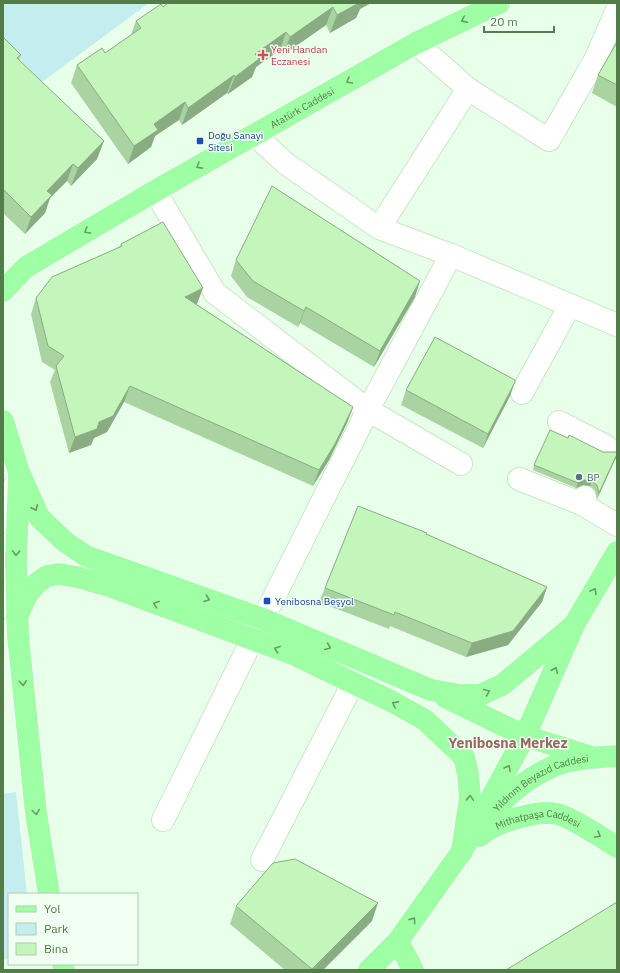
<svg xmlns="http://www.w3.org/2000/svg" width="620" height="973" viewBox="0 0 620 973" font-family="'IBM Plex Sans',sans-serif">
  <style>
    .green { fill: #c4edef }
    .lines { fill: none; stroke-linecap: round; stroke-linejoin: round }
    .minor-casing { stroke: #c7e8c4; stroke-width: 24 }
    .major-casing { stroke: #fff; stroke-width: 24 }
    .minor { stroke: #fff; stroke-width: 22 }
    .major { stroke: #9fffa5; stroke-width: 22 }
    .wall { fill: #a9d3a1 }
    .shaded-wall { fill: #89ac83 }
    .building { fill: #c4f5bb; stroke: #89ac83 }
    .oneway { stroke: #669e5f }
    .health-dot { fill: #e0444e; stroke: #f1fff2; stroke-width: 1.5 }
    .transit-dot { fill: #1a4fb4; stroke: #f1fff2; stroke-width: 1.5 }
    .service-dot { fill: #5c6f8a; stroke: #f1fff2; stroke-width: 1.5 }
    .labels { text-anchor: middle; stroke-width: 3; stroke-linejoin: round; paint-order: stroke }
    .health-label { font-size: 10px; fill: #be3a42; stroke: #f1fff2; text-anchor: start }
    .street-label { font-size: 10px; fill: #537d48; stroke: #f1fff2 }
    .transit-label { font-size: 10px; fill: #164399; stroke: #f1fff2; text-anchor: start }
    .service-label { font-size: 10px; fill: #4e5e75; stroke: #f1fff2; text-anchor: start }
    .district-label { font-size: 14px; font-weight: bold; fill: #996660; stroke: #f1fff2 }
  </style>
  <rect width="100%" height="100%" fill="#e8ffe9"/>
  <g class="green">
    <path d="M3 3H149L42 82 3 42Z"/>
    <path d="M16 792 27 894H9V959L3 960V794Z"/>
  </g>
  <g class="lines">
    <g class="minor-casing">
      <g id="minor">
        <path d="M468 89 549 140 595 60 617 10"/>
        <path d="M255 135 285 163 379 228 451 255 617 325"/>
        <path d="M155 191 215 293 368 410 461 464"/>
        <path d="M379 228 468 89 416 43"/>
        <path d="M522 393 570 305"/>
        <path d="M559 422 606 446"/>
        <path d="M519 479 582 504"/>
        <path d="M585 497 582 504 617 525"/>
        <path d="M3 521 9 509 15 485"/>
        <path d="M3 591 17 617"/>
        <path d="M263 619 368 410 451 255"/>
        <path d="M163 820 252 640"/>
        <path d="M262 860 353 683"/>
      </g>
    </g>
    <g class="major-casing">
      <g id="major">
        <path id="s1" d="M3 291 26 267 155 191 416 43 499 3"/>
        <path d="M3 421 19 472 39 517 64 541 86 556 263 619 431 690 461 695H480L502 685 574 625"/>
        <path d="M19 477 16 562 18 636 36 813 49 894"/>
        <path d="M17 617 27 595 37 583 47 576 59 574 77 577 109 586 295 655 393 702 425 720 464 757 468 774 470 798 462 851"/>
        <path d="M445 697 525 736 589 756"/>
        <path id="s2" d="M490 815C508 793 533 774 559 764 576 758 599 757 617 756"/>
        <path id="s3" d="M480 836C495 822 541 808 561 815 581 823 599 836 617 847"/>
        <path d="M398 941 413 970"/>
        <path d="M63 964 64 970"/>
        <path d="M369 970 398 941 462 851 525 736 574 625 617 552"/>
      </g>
    </g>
    <use href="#minor" class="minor"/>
    <use href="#major" class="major"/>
  </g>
  <g class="wall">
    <path d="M168 3H371L360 9 356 18 330 33 326 25 283 55 280 50 256 67 252 77 228 94 227 93 182 125 179 120 155 136 151 147 128 164 71 83 77 65 105 53 131 35 136 21 163 7Z"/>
    <path d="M3 37 21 55 19 59 97 159 71 186 67 181 50 198 45 213 25 234 3 213Z"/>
    <path d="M617 42V107L592 93 598 75Z"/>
    <path d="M121 244 197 304H196L353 407 347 423 329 460 313 486 124 402 107 432 94 438 91 445 69 453 50 382 55 370 42 362 31 314 36 298 120 246Z"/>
    <path d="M236 260 415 297 374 367 300 323 298 327 247 297 231 276Z"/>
    <path d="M406 390 510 396 483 448 401 405Z"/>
    <path d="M568 438 603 452 617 454 597 499 595 490 590 486 583 485 576 488 533 470 534 465Z"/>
    <path d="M426 534 547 587 542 602 508 645 466 657 390 626 389 629 319 602 325 588Z"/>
    <path d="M236 906 372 921 323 970H285L230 924Z"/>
  </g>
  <g class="shaded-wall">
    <path d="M357 3H371L360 9 356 18 330 33 337 15Z"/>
    <path d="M333 7 326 25 283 55 290 37Z"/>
    <path d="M286 32 280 50 256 67 252 77 228 94 235 77 255 54Z"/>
    <path d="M234 75 227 93 182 125 188 108Z"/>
    <path d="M185 102 179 120 155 136 151 147 128 164 134 146 154 124Z"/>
    <path d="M104 141 97 159 71 186 78 168Z"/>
    <path d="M73 164 67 181 50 198 45 213 25 234 31 217 47 191Z"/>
    <path d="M420 281 415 297 374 367 380 351Z"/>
    <path d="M203 288 197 304 179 313 185 297Z"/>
    <path d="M306 307 300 323 298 327 304 311Z"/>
    <path d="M515 382 510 396 483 448 488 434Z"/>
    <path d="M130 386 124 402 107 432 94 438 91 445 69 453 75 437Z"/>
    <path d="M353 407 347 423 329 460 313 486 319 470Z"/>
    <path d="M617 454 616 458 597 499 599 493Z"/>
    <path d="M585 480 592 481 590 486 583 485 576 488 578 483Z"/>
    <path d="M547 587 542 602 508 645 466 657 472 643Z"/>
    <path d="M378 903 372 921 323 970H312Z"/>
  </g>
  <g class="building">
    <path d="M168 3H359L337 15 333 7 290 37 286 32 255 54 259 59 235 77 234 75 188 108 185 102 154 124 158 130 134 146 77 65 102 48 105 53 141 28 136 21 161 4 163 7Z"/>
    <path d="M3 37 21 55 17 58 104 141 78 168 73 164 47 191 52 195 31 217 3 189Z"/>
    <path d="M617 42V85L598 75Z"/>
    <path d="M272 186 420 281 380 351 306 307 304 311 253 281 236 260Z"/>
    <path d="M163 222 203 288 185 297 353 407 335 444 319 470 130 386 113 416 99 422 97 429 75 437 56 366 64 356 48 346 36 298 52 277 122 246 121 244Z"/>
    <path d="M435 337 515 380V382L488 434 406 390Z"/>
    <path d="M550 430 568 438 569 435 603 452H617V454L599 493 597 485 592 481 585 480 578 483 534 465Z"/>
    <path d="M358 506 427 533 426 534 547 587 513 631 472 643 395 612 394 615 325 588Z"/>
    <path d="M295 859 378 903 312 969 236 906 273 863Z"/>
    <path d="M617 902V970H506Z"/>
  </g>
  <defs><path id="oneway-chevron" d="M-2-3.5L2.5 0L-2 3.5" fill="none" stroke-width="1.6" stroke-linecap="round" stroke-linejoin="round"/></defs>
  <g class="oneway">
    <use href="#oneway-chevron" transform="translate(464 20) rotate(154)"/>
    <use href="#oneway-chevron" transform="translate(349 81) rotate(150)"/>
    <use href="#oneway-chevron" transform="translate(199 166) rotate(151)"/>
    <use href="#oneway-chevron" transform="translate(87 231) rotate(149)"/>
    <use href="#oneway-chevron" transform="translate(35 508) rotate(65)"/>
    <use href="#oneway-chevron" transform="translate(16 553) rotate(92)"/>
    <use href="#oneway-chevron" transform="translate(594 591) rotate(-59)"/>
    <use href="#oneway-chevron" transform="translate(207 599) rotate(20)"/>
    <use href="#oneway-chevron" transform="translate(156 604) rotate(-160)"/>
    <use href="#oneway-chevron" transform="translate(328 647) rotate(23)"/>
    <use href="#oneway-chevron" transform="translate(277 649) rotate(-160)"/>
    <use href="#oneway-chevron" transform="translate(555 670) rotate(-67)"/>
    <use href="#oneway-chevron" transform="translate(23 683) rotate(85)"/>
    <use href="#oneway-chevron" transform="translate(487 692) rotate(-23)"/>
    <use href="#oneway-chevron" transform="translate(395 704) rotate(-152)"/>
    <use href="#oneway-chevron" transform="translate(508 768) rotate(-61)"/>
    <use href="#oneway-chevron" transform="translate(470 798) rotate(-88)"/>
    <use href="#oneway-chevron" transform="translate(36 812) rotate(82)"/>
    <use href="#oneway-chevron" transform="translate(598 835) rotate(31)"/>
    <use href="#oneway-chevron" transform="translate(413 920) rotate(-55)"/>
  </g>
  <path class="health-dot" d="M261 49h4v4h4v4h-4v4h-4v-4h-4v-4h4z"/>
  <g class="transit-dot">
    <rect x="196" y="137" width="8" height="8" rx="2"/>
    <rect x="263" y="597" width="8" height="8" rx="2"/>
  </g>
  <circle class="service-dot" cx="579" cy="477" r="4"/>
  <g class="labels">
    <g class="health-label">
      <text x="271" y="53">Yeni Handan<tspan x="271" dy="12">Eczanesi</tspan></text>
    </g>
    <g class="street-label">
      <text dy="4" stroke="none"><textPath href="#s1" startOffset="352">Atatürk Caddesi</textPath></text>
      <text dy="4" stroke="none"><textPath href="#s2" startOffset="62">Yıldırım Beyazıd Caddesi</textPath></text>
      <text dy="4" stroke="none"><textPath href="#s3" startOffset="63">Mithatpaşa Caddesi</textPath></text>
    </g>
    <g class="transit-label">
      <text x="208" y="139">Doğu Sanayi<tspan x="208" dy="12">Sitesi</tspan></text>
      <text x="275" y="605">Yenibosna Beşyol</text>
    </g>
    <g class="service-label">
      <text x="587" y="481">BP</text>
    </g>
    <g class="district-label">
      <text x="508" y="748">Yenibosna Merkez</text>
    </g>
  </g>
  <rect width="620" height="973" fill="none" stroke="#537d48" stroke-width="8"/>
  <rect x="8" y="893" width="130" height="72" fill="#f1fff2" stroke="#b2cbae"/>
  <rect x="16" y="906" width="20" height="6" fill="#9fffa5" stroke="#b2cbae"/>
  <text x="44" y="913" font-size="12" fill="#537d48">Yol</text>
  <rect x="16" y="923" width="20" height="12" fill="#c4edef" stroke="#b2cbae"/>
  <text x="44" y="933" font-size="12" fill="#537d48">Park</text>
  <rect x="16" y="943" width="20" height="12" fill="#c4f5bb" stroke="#b2cbae"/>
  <text x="44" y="953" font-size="12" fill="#537d48">Bina</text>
  <path d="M484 26v6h70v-6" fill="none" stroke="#537d48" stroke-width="2"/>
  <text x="490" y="26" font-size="12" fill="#537d48" stroke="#f1fff2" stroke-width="3" paint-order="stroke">20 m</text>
</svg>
